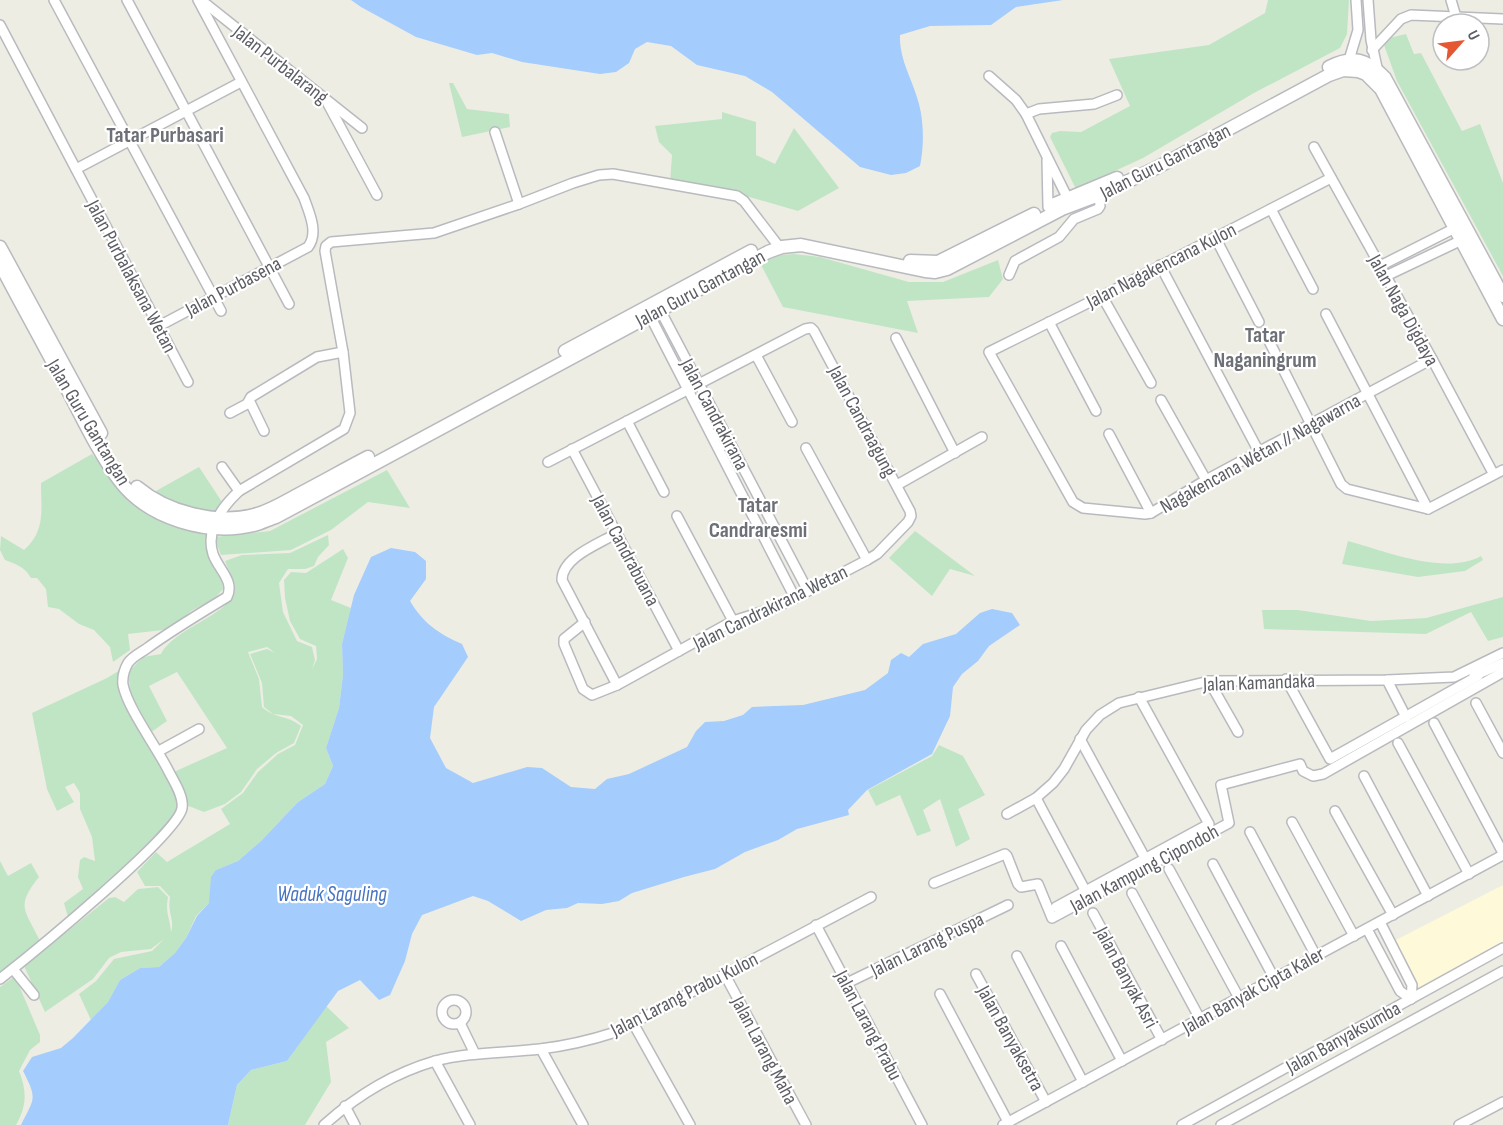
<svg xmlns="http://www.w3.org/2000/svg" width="1503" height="1125" viewBox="0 0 1503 1125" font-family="'Sofia Sans Condensed',sans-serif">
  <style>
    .commercial { fill: #fdf9d9 }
    .green { fill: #c0e5c5 }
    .water { fill: #a4ccfd }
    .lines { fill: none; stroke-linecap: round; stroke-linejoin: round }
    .minor-casing { stroke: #b9babf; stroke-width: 12 }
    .tertiary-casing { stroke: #b9babf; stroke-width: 15 }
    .minor { stroke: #fff; stroke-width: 9 }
    .tertiary { stroke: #fff; stroke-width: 12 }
    .labels { text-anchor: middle; stroke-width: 4.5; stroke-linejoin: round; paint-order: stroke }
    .street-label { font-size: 20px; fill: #5c5e64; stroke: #fff }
    .water-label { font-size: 21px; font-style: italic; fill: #4773c1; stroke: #fff }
    .quarter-label { font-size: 22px; font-weight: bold; fill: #6d7076; stroke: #fff }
  </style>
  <rect width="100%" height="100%" fill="#eeede4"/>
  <path class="commercial" d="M1503 885V944L1420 990 1394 941Z"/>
  <g class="green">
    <path d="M1268 0H1349L1347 34 1340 48 1254 93 1143 158 1076 189 1050 137 1052 133 1060 131 1081 132 1130 106 1109 59 1209 45 1265 13Z"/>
    <path d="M1406 34 1414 54 1421 53 1462 131 1480 124 1503 183V276L1397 81 1384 45 1389 38Z"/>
    <path d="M449 83H453L467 109 509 114 510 127 462 137Z"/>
    <path d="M722 112 756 122V155L775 164 794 128 839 188 798 211 746 196 730 190 670 183 672 155 659 142 655 126 722 119Z"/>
    <path d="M794 254 820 257 909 282H943L998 260 1003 279 989 297 907 301 918 333 783 307 760 263 781 255Z"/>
    <path d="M92 454 132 502 163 521 207 530C209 551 222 568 223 589L214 599 191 611 181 620 163 630 128 634 130 650 113 662 110 647 94 630 79 624 59 609 48 607 46 589 37 578H31C25 567 16 564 5 560L0 550 1 536 24 550C46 531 41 509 41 483Z"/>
    <path d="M199 467 228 511C195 514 182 509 154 492Z"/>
    <path d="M387 470 410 508 368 502 331 530 291 550 221 555 214 537 270 531Z"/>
    <path d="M915 531 975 576 950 569 932 596 889 558Z"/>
    <path d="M328 535 329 545 318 557 314 566 305 569H288L279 583 283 612 297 641 312 647 315 660 312 669 317 659 316 646 300 639 290 621 285 598 284 580 291 572 306 573 343 549 348 558 331 600 351 608 342 644 343 675 339 708 326 748 333 766 325 784 298 802 261 841 238 861 216 870 209 903 196 916 186 938 175 953 159 967 140 968 120 980 108 1002 91 1020 79 994 96 981 114 959 152 951 164 939 151 949 121 952 109 958 93 979 45 1012 24 966 109 898 115 897 124 902 138 889 158 887 168 897C165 914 170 917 171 932 175 919 167 914 170 897L160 886H145L137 872 156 852 167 862 230 824 221 809 243 793 258 772 278 754 295 745 303 725 291 716 273 714 264 707 262 683 250 654 267 649 275 653 267 647 248 652 259 679 262 707C277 720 286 714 301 726L294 743 276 753 257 769 241 792 225 804 204 812 186 805 155 844 68 917 64 903 83 889 78 877 80 860 84 857 95 861 92 837 80 809V793L74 783 65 787 74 802 57 811 47 789 32 713 107 678 120 670 123 671 128 709 165 776 227 748 177 672 149 686 167 721 150 733 131 699 128 672 143 657 161 654C175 627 235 613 235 588 235 580 228 569 225 561L242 555 290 553Z"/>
    <path d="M1348 541C1385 551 1445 576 1481 556L1483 560 1465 571 1418 577 1342 564Z"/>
    <path d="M1503 597V637L1488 641 1471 612 1426 634 1264 629 1262 610H1298L1371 621 1426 618Z"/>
    <path d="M939 745 963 756 985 795 958 809 970 839 956 847 940 799 923 810 931 831 917 836 900 795 876 806 868 790 932 756Z"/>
    <path d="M0 861 8 876 31 863 39 877C15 907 25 909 40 941L0 972Z"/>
    <path d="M15 976 40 1035V1042L30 1050 19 1071C27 1091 27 1106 16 1125H0V987Z"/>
    <path d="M326 1006 349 1028 326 1042 331 1082 305 1125H228L237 1085 251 1070 287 1061Z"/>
  </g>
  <g class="water">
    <path d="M351 0H1063L1016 7 991 25 930 26 900 35C899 60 913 80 919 104 924 123 924 147 920 166L906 173 891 175 860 167 772 92 745 76 697 65 671 46 647 42 635 49 629 63 616 72 600 74 522 62 492 53 477 55 416 37 361 7Z"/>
    <path d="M391 548 415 552 426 561V579L410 601C423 623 439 634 462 644L468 657 434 707 430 738 446 768 473 783 527 767 542 768 571 787 595 789 607 779 629 774 687 747 696 731 705 722 724 721 743 715 752 707 803 705 865 690 888 673 891 660 901 653 909 657 923 644 956 634 980 613 992 609 1012 613 1020 625 989 646 978 661 962 674 953 687 950 716 932 754 867 790 848 810 849 815 797 829 778 840 745 852 715 869 684 877 632 893 619 901 602 904 578 903 567 908 546 910 521 921 488 901 473 896 422 915 412 934 405 961 390 995 379 1000 360 980 338 991 287 1061 251 1070 237 1085 228 1125H21C34 1098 38 1100 23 1071L32 1057 61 1048 73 1038 108 1002 120 980 140 968 159 967 175 953 186 938 197 916 209 903 211 877 216 870 238 861 261 841 298 802 325 784 333 766 326 748 339 708 343 675 342 644 354 595 371 557Z"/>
  </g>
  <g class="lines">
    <g class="minor-casing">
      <g id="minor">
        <path d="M54 0 221 311"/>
        <path d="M127 0 289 304"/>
        <path d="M201 0 362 128"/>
        <path d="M1368 0 1371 40 1378 72"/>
        <path d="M1451 0 1456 17"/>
        <path d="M0 25 188 382"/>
        <path d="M1372 50 1401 19 1411 15 1503 19"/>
        <path d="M1349 65V60L1358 30 1356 0"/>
        <path d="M989 76 1016 100 1026 114 1067 197"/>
        <path d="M328 104 377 195"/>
        <path d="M1026 114 1039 109 1094 104 1117 95"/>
        <path d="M495 132 519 204"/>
        <path d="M1314 147 1432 359 1493 473"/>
        <path d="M1047 160 1048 207"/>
        <path d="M76 169 241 82"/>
        <path d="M1331 178 1102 296 989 352 1073 502 1083 508 1145 514 1151 513 1206 480 1432 359"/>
        <path d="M1271 209 1313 289"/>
        <path d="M1215 237 1259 322"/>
        <path d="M1160 265 1259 452"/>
        <path d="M1380 266 1461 225"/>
        <path d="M1009 275 1015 261 1059 237 1074 219 1098 209 1100 206 1099 195"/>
        <path d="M1386 276 1466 238"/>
        <path d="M1102 296 1151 383"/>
        <path d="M658 306 808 591"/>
        <path d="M648 312 795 598"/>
        <path d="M1326 314 1428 509"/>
        <path d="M1049 322 1096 411"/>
        <path d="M159 326 308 247C319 233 309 212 304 198L198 0"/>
        <path d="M896 338 955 453"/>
        <path d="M1270 343 1341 484 1347 489 1428 509 1503 470"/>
        <path d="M756 355 792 422"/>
        <path d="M1161 400 1206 480"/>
        <path d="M250 402 264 431"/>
        <path d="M230 413 247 404 251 397 317 357 343 352"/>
        <path d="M627 421 664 492"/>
        <path d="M1109 434 1151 513"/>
        <path d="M806 448 867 560"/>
        <path d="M572 449 679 651"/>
        <path d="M548 462 805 329 811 328 814 331 910 511 911 516 908 522 877 554 867 560 777 607 733 621 617 685 592 695 583 689 564 644V639L585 622"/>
        <path d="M222 467 239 491"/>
        <path d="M897 485 982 437"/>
        <path d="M677 516 733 621"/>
        <path d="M617 533C599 544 562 557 562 580L617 685"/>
        <path d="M1474 676 1503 663"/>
        <path d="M1286 679 1330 759 1478 676"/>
        <path d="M1387 680 1406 717"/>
        <path d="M1209 681 1238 732"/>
        <path d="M1476 703 1503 753"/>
        <path d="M1434 723 1503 853"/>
        <path d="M1080 739 1145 858"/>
        <path d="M1398 743 1469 874"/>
        <path d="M159 751 199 729"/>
        <path d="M1364 776 1428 896"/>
        <path d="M1036 798 1085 890"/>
        <path d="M1335 811 1393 915"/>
        <path d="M1007 814 1036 798 1053 783 1064 769 1086 730 1100 715 1119 703 1209 681 1387 680 1454 677 1503 653"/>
        <path d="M1292 822 1354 936"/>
        <path d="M1250 832 1316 956"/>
        <path d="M1213 864 1274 978"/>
        <path d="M1169 869 1239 998"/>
        <path d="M934 883 1005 854 1007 856 1018 884 1021 887 1038 884 1052 918 1229 823 1221 785 1300 764 1303 771 1313 776 1323 774 1503 672"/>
        <path d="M1132 893 1200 1019"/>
        <path d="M1056 907 1209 824 1139 697"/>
        <path d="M1093 913 1162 1040"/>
        <path d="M1380 922 1412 985 1411 999"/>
        <path d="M816 925 922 1125"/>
        <path d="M1367 929 1400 991 1411 999"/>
        <path d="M1061 946 1122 1061"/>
        <path d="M1017 956 1083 1082"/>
        <path d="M13 969 34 995"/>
        <path d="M976 974 1046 1102"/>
        <path d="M725 975 806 1125"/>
        <path d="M0 979C28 957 179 834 182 808 184 796 173 780 168 770 156 746 128 709 123 685 122 677 124 670 128 663 132 657 140 653 146 649 172 630 199 614 227 597 235 581 218 569 213 554 205 529 222 507 239 491L344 429 350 413 343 352 325 251 326 246 331 242 434 233 519 204 573 183 599 175 613 174 737 196 744 201 780 248"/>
        <path d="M847 983 1008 905"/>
        <path d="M940 994 1008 1122"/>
        <circle cx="454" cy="1012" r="12"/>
        <path d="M460 1023 475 1054"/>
        <path d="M633 1023 690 1125"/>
        <path d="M541 1049 583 1125"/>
        <path d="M435 1061 470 1125"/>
        <path d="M345 1106 355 1125"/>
        <path d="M324 1125C355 1097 394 1073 435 1061 469 1052 505 1053 540 1049 566 1046 591 1040 616 1032L871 897"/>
        <path d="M1003 1125 1503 855"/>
        <path d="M1182 1125 1503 948"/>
        <path d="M1221 1125 1503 971"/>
        <path d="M1459 1125 1503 1102"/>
      </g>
    </g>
    <g class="tertiary-casing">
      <g id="tertiary">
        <path d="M1329 67C1353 55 1367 59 1385 78L1503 296"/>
        <path d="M1050 206 1117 178"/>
        <path d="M0 247 101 433"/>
        <path d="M910 261 938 262 1034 214"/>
        <path d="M0 264C22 306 45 347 67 389 83 419 98 452 119 480 148 519 208 536 254 525 262 523 269 519 276 517L768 252 782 247 801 245 925 271 935 272 947 269 1062 209 1099 195 1158 167 1329 75 1343 70 1358 71 1366 74 1381 89 1503 319"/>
        <path d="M565 351 751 251"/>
        <path d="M137 487C167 512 215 525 254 515 270 511 284 502 299 494 322 482 345 469 368 457"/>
      </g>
    </g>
    <use href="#minor" class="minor"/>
    <use href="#tertiary" class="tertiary"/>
  </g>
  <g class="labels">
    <g class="street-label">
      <text transform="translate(281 64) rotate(38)" y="7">Jalan Purbalarang</text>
      <text transform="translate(1165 161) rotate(-27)" y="7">Jalan Guru Gantangan</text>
      <text transform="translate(1161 265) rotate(-27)" y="7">Jalan Nagakencana Kulon</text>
      <text transform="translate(132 276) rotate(62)" y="7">Jalan Purbalaksana Wetan</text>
      <text transform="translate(233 286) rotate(-28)" y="7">Jalan Purbasena</text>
      <text transform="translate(700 288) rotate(-28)" y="7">Jalan Guru Gantangan</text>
      <text transform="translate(1404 310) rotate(61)" y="7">Jalan Naga Digdaya</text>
      <text transform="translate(715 414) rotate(62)" y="7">Jalan Candrakirana</text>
      <text transform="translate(863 421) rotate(62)" y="7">Jalan Candraagung</text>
      <text transform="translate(89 422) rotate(59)" y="7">Jalan Guru Gantangan</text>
      <text transform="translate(1260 453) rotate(-29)" y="7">Nagakencana Wétan // Nagawarna</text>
      <text transform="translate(626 550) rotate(62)" y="7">Jalan Candrabuana</text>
      <text transform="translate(770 607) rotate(-26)" y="7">Jalan Candrakirana Wetan</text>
      <text transform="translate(1259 682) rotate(-2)" y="7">Jalan Kamandaka</text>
      <text transform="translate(1144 868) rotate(-28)" y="7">Jalan Kampung Cipondoh</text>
      <text transform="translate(927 944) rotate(-26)" y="7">Jalan Larang Puspa</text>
      <text transform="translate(1127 977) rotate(62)" y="7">Jalan Banyak Asri</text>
      <text transform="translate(1253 990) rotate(-29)" y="7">Jalan Banyak Cipta Kaler</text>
      <text transform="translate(684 994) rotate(-27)" y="7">Jalan Larang Prabu Kulon</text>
      <text transform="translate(869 1025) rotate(62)" y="7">Jalan Larang Prabu</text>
      <text transform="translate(1343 1037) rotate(-29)" y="7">Jalan Banyaksumba</text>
      <text transform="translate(1011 1038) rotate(61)" y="7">Jalan Banyaksetra</text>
      <text transform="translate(765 1050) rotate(62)" y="7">Jalan Larang Maha</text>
    </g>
    <g class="water-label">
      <text x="332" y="901">Waduk Saguling</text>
    </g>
    <g class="quarter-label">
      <text x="165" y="142">Tatar Purbasari</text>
      <text x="1265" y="342">Tatar<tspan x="1265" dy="25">Naganingrum</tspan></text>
      <text x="758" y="512">Tatar<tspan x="758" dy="25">Candraresmi</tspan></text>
    </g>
  </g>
  <g transform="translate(1461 42) rotate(62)"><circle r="28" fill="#ffffff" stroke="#bebfc1" stroke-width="1.5"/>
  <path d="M0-4.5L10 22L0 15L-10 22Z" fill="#e55632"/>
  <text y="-9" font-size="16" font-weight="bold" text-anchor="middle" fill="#5c5e64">U</text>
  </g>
</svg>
